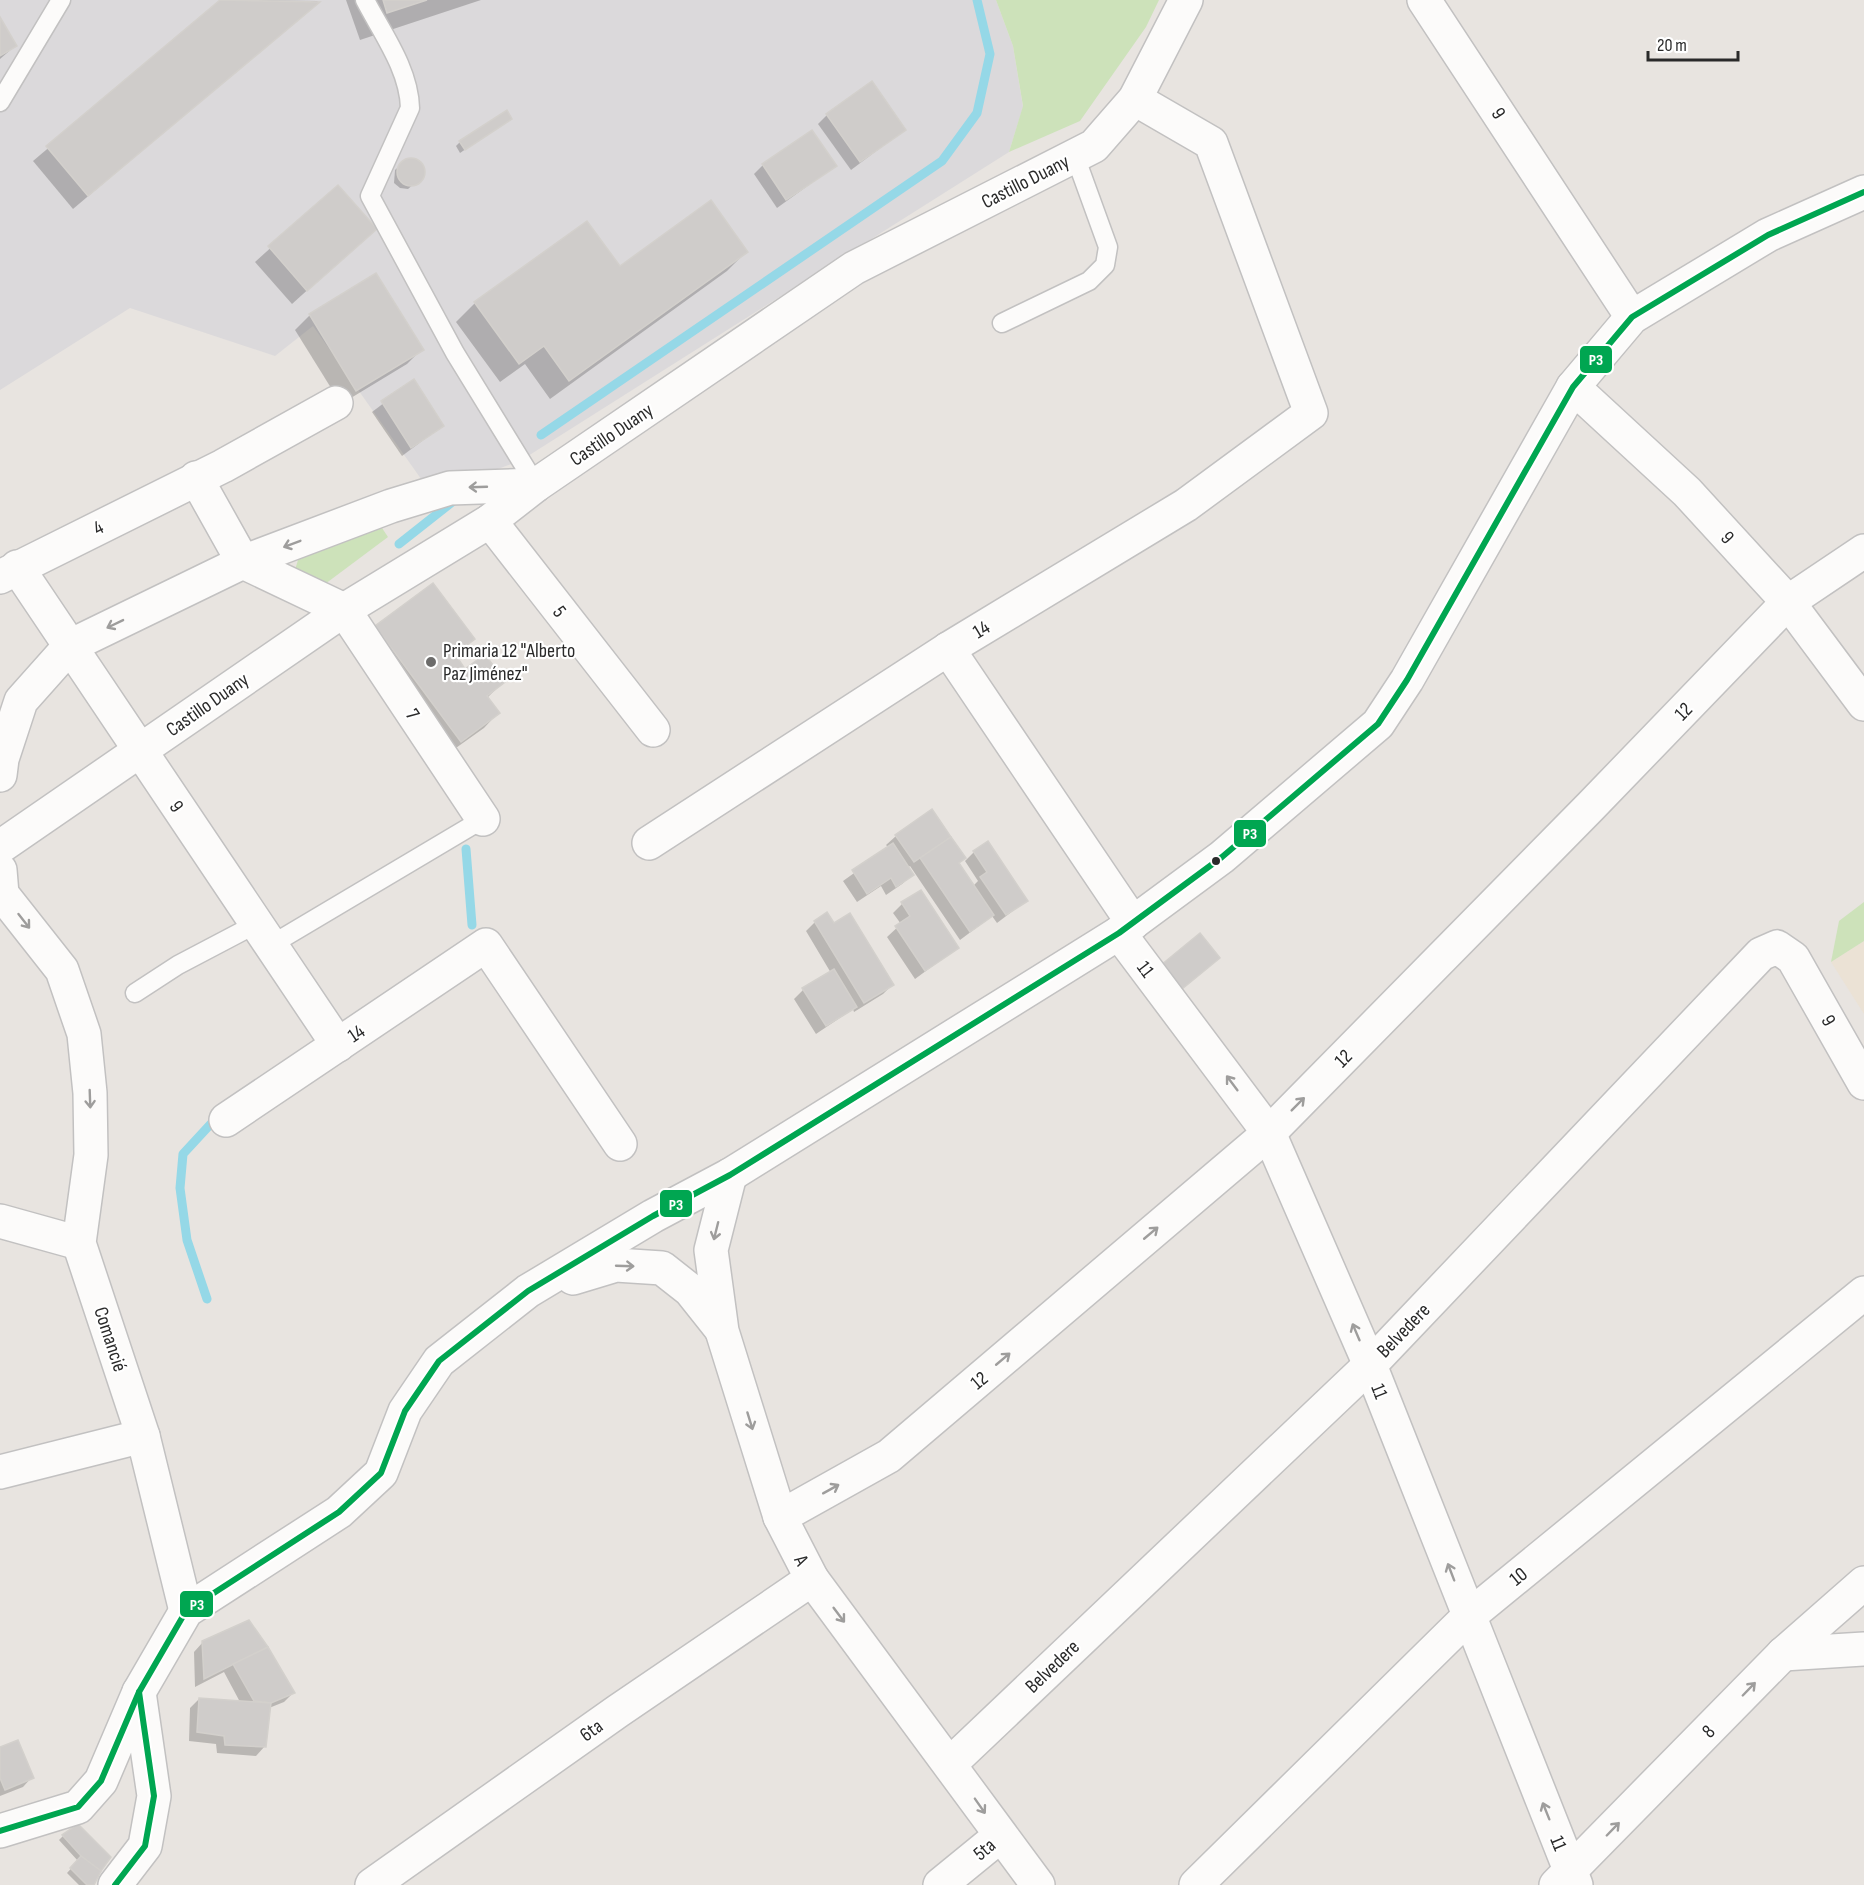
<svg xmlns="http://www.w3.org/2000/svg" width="1864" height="1885" viewBox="0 0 1864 1885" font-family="'Sofia Sans Condensed',sans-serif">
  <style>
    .industrial { fill: #dbd9db }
    .education { fill: #ebe2d5 }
    .green { fill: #cde2ba }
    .shadow { fill: #0003 }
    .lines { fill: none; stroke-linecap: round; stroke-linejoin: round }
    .stream { stroke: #95d8e7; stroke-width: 9 }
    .building { fill: #cfccca; stroke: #d3d0cc; stroke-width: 1.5 }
    .service-casing { stroke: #c2c1c1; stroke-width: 21 }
    .minor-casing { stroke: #c2c1c1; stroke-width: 36 }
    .secondary-casing { stroke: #c2c1c1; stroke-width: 36 }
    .service { stroke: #fcfbfa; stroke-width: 18 }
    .minor { stroke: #fcfbfa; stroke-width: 33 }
    .secondary { stroke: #fcfbfa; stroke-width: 33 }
    .bus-1-casing { stroke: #fff; stroke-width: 10 }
    .bus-1 { stroke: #00a651; stroke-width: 6 }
    .oneway { stroke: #9e9d9c }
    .poi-dot { fill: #6c6b6a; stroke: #fff; stroke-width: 2 }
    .bus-dot { fill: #2a2a2a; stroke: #fff; stroke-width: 2 }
    .labels { text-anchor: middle; stroke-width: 4.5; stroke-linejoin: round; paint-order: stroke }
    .street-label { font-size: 20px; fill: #2a2a2a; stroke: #fff }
    .poi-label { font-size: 20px; fill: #2a2a2a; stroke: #fff; text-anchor: start }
    .line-badge { stroke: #fff; stroke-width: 2 }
    .badge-label { font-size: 16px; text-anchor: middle; font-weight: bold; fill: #fff }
  </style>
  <rect width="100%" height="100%" fill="#e8e4e0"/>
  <path class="industrial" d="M0 0H996L1013 46 1023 107 1009 152 520 461 431 493 313 326 275 356 130 308 0 390Z"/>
  <path class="education" d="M1864 941V1014L1831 962Z"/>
  <g class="green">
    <path d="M996 0H1159L1146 27 1080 121 1009 152 1023 106 1013 46Z"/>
    <path d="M376 519 388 537 317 590 295 570 298 560Z"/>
    <path d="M1864 902V941L1831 962 1839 921Z"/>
  </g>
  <g class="shadow">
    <path d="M223 0 318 1 73 209 33 161Z"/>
    <path d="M346 0H481L360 40Z"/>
    <path d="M0 20 15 46 0 59Z"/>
    <path d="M827 115 904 130 851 170 818 124Z"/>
    <path d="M510 119 460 153 456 146 460 142Z"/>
    <path d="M406 160H415L421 165 422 177 408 189 400 188 394 183 395 170Z"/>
    <path d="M763 165 835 166 777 208 754 174Z"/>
    <path d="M338 187 375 229 292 304 255 262Z"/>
    <path d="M746 252 727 271 550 399 525 364 500 382 456 322 475 303 619 268Z"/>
    <path d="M376 275 422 349 407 364 341 404 295 330 309 316Z"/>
    <path d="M413 381 442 426 402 456 372 412Z"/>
    <path d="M376 627 473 639 454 657 465 671 503 682 487 698 498 713 484 728 446 755 362 641Z"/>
    <path d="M932 811 964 857 957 863 973 886 978 881 965 861 974 852 1026 901 997 923 992 916 960 940 910 866 907 868 912 875 902 884 886 895 881 886 857 902 843 881 889 848 886 845 896 836Z"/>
    <path d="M902 904 957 948 915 979 887 937 901 924 893 913Z"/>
    <path d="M815 922 833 925 892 985 883 994 854 1012 853 1009 816 1034 794 999 803 990 831 973 806 931Z"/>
    <path d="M203 1642 294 1692 284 1702 269 1708 265 1746 256 1756 217 1753 216 1744 189 1741 190 1708 199 1699 240 1702 224 1672 195 1687 194 1652Z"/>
    <path d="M0 1749 32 1777 23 1787 0 1796Z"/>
    <path d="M63 1836 109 1857 93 1885H79L67 1873 78 1861 59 1840Z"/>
  </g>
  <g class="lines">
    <g class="stream">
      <path d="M541 435 942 161 977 113 990 54 977 0"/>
      <path d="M399 544 456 499"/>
      <path d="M466 849 472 925"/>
      <path d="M207 1299 187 1240 180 1188 183 1154 219 1115"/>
    </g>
  </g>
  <g class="building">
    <path d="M220 0 320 2 88 196 46 146Z"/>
    <path d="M383 0H427L387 13Z"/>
    <path d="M0 17 17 46 0 56Z"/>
    <path d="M872 81 906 130 860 162 826 114Z"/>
    <path d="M507 110 512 119 465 150 459 141Z"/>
    <path d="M812 130 837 166 786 200 762 164Z"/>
    <circle cx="411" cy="172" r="14"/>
    <path d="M338 185 377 229 307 291 268 246Z"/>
    <path d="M711 200 748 252 569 381 544 346 519 364 474 302 587 221 620 266Z"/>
    <path d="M376 273 424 350 356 391 309 314Z"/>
    <path d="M414 379 444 426 411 448 381 401Z"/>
    <path d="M433 583 475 639 455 654 465 669 485 654 505 682 487 696 500 713 461 742 375 626Z"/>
    <path d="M932 809 951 837 914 862 895 835Z"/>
    <path d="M951 837 966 858 959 863 994 915 970 932 920 858Z"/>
    <path d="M988 841 1028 901 1006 915 980 877 987 872 973 851Z"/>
    <path d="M893 843 914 875 896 887 891 878 867 894 852 870Z"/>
    <path d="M921 890 959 948 925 971 895 926 910 916 901 902Z"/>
    <path d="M827 912 834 923 850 913 894 985 864 1003 814 921Z"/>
    <path d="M1200 933 1220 958 1182 989 1161 965Z"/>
    <path d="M834 969 857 1007 826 1026 802 988Z"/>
    <path d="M249 1620 268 1647 204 1679 202 1641Z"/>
    <path d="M268 1647 295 1693 271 1703 254 1701 233 1664Z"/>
    <path d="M199 1698 271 1703 266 1747 225 1745 224 1736 197 1732Z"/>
    <path d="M18 1740 34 1778 5 1790 0 1778V1747Z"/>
    <path d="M78 1824 111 1857 101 1871 81 1856 62 1835Z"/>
    <path d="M81 1856 101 1871 94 1885H87L70 1868Z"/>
  </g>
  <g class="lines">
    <g class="service-casing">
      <g id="service">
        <path d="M365 0C382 33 409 69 410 108L370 196 455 353 536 485"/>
        <path d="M0 102 61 0"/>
        <path d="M1002 323 1089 281 1105 265 1108 247 1075 156"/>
        <path d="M271 945 483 819"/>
        <path d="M135 993 178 965 256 924"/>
      </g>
    </g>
    <g class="minor-casing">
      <g id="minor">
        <path d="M1424 0 1632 317"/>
        <path d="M1573 387 1687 492 1788 602 1864 704"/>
        <path d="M196 478 243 562 344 610 483 819"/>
        <path d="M490 521 653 730"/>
        <path d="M17 567 338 1045"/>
        <path d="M0 577 223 466 336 403"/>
        <path d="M948 649 1133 923"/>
        <path d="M0 775 2 759 21 701 70 646 243 562 391 506 450 488 536 485"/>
        <path d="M649 843 948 649 1186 505 1311 413 1211 143 1135 99"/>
        <path d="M0 847 344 610 490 521 536 485 854 268 1094 146 1135 99 1186 0"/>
        <path d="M0 870 2 894 62 970 84 1034 90 1093 91 1155 79 1243 143 1436 186 1611"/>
        <path d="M226 1120 486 945 620 1144"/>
        <path d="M0 1221 79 1243"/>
        <path d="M0 1472 143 1436"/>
        <path d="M780 1517 889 1456 1269 1133 1590 807 1788 602 1864 551"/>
        <path d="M1783 1654 1864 1649"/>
        <path d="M950 1764 1370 1365 1761 954 1777 947 1793 958 1864 1083"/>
        <path d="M372 1885 618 1711 812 1579"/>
        <path d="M940 1885 1000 1836"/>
        <path d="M1196 1885 1468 1617 1864 1293"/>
        <path d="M1556 1885 1783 1654 1864 1583"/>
      </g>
    </g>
    <g class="secondary-casing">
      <g id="secondary">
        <path d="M1119 933 1269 1133 1370 1365 1576 1885"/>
        <path d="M730 1175 711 1250 722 1331 780 1517 812 1579 1038 1885"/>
        <path d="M573 1278 616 1265 662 1268 690 1290 721 1329"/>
        <path d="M0 1831 78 1807 101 1781 139 1692 186 1611 339 1512 381 1473 405 1411 439 1361 528 1291 653 1216 730 1175 1119 933 1222 857 1378 724 1407 680 1573 387 1632 317 1768 235 1864 192"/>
        <path d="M115 1885 145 1846 154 1796 139 1692"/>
      </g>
    </g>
    <use href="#service" class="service"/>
    <use href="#minor" class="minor"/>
    <use href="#secondary" class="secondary"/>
    <g class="bus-1-casing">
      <g id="bus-1">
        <path d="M0 1831 78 1807 101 1781 139 1692 186 1611 339 1512 381 1473 405 1411 439 1361 528 1291 653 1216 730 1175 1119 933 1222 857 1378 724 1407 680 1573 387 1632 317 1768 235 1864 192"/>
        <path d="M115 1885 145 1846 154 1796 139 1692"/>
      </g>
    </g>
    <use href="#bus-1" class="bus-1"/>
  </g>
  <defs><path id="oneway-shaft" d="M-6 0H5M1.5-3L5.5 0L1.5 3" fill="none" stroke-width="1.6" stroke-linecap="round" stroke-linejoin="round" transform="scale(1.5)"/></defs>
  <g class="oneway">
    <use href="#oneway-shaft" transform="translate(478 487) rotate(178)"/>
    <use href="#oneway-shaft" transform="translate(292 544) rotate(159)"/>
    <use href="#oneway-shaft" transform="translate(115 624) rotate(154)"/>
    <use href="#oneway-shaft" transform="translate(24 921) rotate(52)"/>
    <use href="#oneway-shaft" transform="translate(1232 1083) rotate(-127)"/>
    <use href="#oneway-shaft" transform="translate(90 1099) rotate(88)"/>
    <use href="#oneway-shaft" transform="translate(1298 1104) rotate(-45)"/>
    <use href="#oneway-shaft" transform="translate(716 1231) rotate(104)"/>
    <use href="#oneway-shaft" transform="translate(1151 1233) rotate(-40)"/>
    <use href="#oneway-shaft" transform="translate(625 1266) rotate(2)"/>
    <use href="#oneway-shaft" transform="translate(1356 1332) rotate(-113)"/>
    <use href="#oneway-shaft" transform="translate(1003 1359) rotate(-40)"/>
    <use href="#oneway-shaft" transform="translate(750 1421) rotate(73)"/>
    <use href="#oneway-shaft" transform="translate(831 1489) rotate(-29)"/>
    <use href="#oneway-shaft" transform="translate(1451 1572) rotate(-111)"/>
    <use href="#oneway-shaft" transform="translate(839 1615) rotate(53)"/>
    <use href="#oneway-shaft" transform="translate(1749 1689) rotate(-46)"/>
    <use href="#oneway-shaft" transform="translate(980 1806) rotate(55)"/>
    <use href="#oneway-shaft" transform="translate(1546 1811) rotate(-112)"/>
    <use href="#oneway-shaft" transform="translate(1613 1829) rotate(-46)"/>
  </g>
  <circle class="poi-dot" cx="431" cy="662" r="6"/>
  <circle class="bus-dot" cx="1216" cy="861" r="5"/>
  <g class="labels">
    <g class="street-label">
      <text transform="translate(1499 113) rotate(57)" y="7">9</text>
      <text transform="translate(1025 181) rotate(-27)" y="7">Castillo Duany</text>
      <text transform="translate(611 434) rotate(-34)" y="7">Castillo Duany</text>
      <text transform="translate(98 527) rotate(-26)" y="7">4</text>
      <text transform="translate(1728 537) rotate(48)" y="7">9</text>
      <text transform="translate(560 611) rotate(52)" y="7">5</text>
      <text transform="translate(981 629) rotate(-31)" y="7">14</text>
      <text transform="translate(207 704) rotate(-35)" y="7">Castillo Duany</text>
      <text transform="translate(1683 711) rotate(-46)" y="7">12</text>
      <text transform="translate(413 714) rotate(56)" y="7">7</text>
      <text transform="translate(177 806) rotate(56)" y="7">9</text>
      <text transform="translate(1146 969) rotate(53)" y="7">11</text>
      <text transform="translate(1829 1020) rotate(60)" y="7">9</text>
      <text transform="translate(356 1033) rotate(-34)" y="7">14</text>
      <text transform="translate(1343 1058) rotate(-45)" y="7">12</text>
      <text transform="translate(1403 1330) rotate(-46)" y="7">Belvedere</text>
      <text transform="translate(111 1339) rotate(72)" y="7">Comancié</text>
      <text transform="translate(979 1380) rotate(-40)" y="7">12</text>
      <text transform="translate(1380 1391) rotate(69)" y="7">11</text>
      <text transform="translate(802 1560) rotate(62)" y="7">A</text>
      <text transform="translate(1518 1576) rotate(-39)" y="7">10</text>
      <text transform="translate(1052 1666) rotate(-44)" y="7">Belvedere</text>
      <text transform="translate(591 1730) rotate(-36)" y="7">6ta</text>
      <text transform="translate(1708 1731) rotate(-46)" y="7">8</text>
      <text transform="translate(1559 1843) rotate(68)" y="7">11</text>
      <text transform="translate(984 1849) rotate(-40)" y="7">5ta</text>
    </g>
    <g class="poi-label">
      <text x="443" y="657">Primaria 12 "Alberto<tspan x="443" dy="23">Paz Jiménez"</tspan></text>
    </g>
  </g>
  <g class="line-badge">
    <rect x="1579" y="345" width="34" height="29" rx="6" fill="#00a651"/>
    <rect x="1233" y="819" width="34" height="29" rx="6" fill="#00a651"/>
    <rect x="659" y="1189" width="34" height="29" rx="6" fill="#00a651"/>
    <rect x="179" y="1590" width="35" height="28" rx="6" fill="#00a651"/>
  </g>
  <g class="badge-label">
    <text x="1596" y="365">P3</text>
    <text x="1250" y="839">P3</text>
    <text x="676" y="1210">P3</text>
    <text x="197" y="1610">P3</text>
  </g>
  <path d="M1648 51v9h90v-9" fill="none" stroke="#2a2a2a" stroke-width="3"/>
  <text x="1657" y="51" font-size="18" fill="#2a2a2a" stroke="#ffffff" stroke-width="4.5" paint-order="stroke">20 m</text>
</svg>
